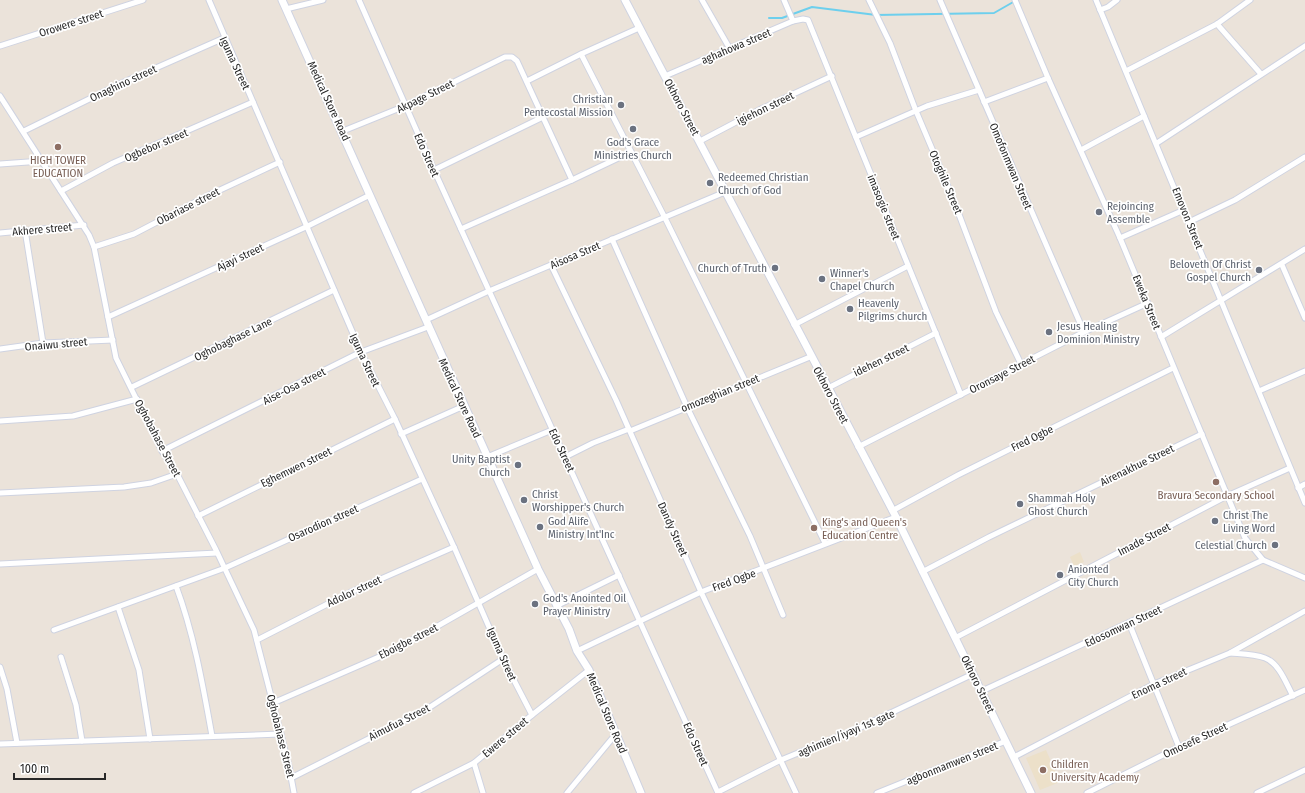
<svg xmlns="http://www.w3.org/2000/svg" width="1305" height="793" viewBox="0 0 1305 793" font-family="'Fira Sans Condensed',sans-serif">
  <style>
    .education { fill: #ece0c9 }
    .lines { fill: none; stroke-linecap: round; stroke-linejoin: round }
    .stream { stroke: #6dcfed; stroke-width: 2 }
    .street-casing { stroke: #cfd3e1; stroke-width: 7 }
    .secondary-casing { stroke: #cfd3e1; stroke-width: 9 }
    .street { stroke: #fff; stroke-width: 5 }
    .secondary { stroke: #fff; stroke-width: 7 }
    .worship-dot { fill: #6b7280; stroke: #fff; stroke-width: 1.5 }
    .education-dot { fill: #8d6e63; stroke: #fff; stroke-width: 1.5 }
    .labels { text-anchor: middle; stroke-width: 3.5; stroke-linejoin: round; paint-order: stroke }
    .street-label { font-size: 11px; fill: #282828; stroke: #fff }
    .worship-label { font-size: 11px; fill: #5b616d; stroke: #fff; text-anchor: start }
    .education-label { font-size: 11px; fill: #785e54; stroke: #fff }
  </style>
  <rect width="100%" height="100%" fill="#ebe3da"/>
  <g class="education">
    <path d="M1080 552 1084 562 1074 566 1070 557Z"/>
    <path d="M1046 750 1060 782 1040 790 1026 758Z"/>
  </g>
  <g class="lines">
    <path class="stream" d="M769 18H782L812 7 876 15 994 13 1015 1"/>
    <g class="street-casing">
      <g id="street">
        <path d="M209 0 361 352 395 419 454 547 503 659 532 715"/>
        <path d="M359 0 434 170 718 793"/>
        <path d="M702 0 730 49"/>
        <path d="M784 0 793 21"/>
        <path d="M869 0 890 43 916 111 952 196 996 312 1021 364"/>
        <path d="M940 0 1084 332"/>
        <path d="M1015 0 1048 78 1120 238 1245 538 1263 560 1305 578"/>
        <path d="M1096 0 1305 503"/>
        <path d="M286 9 323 0"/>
        <path d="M1100 10 1108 7 1117 0"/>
        <path d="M1217 24 1261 74"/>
        <path d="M0 46 143 0"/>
        <path d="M581 54 665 218 825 543"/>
        <path d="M1126 71 1217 24 1250 0"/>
        <path d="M665 76 793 21 803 19 808 20 961 395"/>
        <path d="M527 81 581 54 639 28"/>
        <path d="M0 96 89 235 94 247 116 358 162 451 177 474 216 550 254 630 289 766 294 793"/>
        <path d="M984 102 1048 78"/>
        <path d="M24 131 124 82 224 38"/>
        <path d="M343 131 405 106 505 57H512L517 61 572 180"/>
        <path d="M856 137 927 106 979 90"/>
        <path d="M700 141 759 110 832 76"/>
        <path d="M1157 143 1305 46"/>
        <path d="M1081 150 1144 116"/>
        <path d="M0 164 42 161"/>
        <path d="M434 170 543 117"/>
        <path d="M61 191 113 163 253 102"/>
        <path d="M1189 222 1235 200 1305 157"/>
        <path d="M461 229 572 180 631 152"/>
        <path d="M25 230 43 343"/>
        <path d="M0 233 84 225"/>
        <path d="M1120 238 1184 210"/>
        <path d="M612 239 687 407 750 536 783 615"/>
        <path d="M94 247 134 234 205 197 280 162"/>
        <path d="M551 265 616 400 701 592 796 793"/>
        <path d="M1282 265 1305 318"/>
        <path d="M108 317 308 226 370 195"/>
        <path d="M426 320 489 291 725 192"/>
        <path d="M794 325 908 266"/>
        <path d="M1161 337 1305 249"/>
        <path d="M0 349 43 343 113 340"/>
        <path d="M132 387 334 290"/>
        <path d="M828 388 936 333"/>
        <path d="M1259 391 1305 371"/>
        <path d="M0 421 73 416 137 399"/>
        <path d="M630 431 810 357"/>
        <path d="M401 434 464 406"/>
        <path d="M858 447 1084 332 1148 303"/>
        <path d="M162 451 361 352 428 327"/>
        <path d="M487 457 552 430"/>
        <path d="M565 457 593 443 629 429"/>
        <path d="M1298 488 1305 484"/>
        <path d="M0 493 124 487 151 483 177 474"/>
        <path d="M892 511 958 475 1173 368"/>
        <path d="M198 516 395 419"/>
        <path d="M0 564 217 553"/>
        <path d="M922 572 989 537 1202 434"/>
        <path d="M176 586C194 634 203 686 212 736"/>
        <path d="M556 606 619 575"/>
        <path d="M118 607 139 670 150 739"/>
        <path d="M1129 623 1179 747"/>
        <path d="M54 630 225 568 422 479"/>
        <path d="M955 638 1227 496 1290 468"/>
        <path d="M257 640 351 592 454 547"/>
        <path d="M577 651 701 592 896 517"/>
        <path d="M1230 653C1241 654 1254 654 1265 658 1279 663 1286 683 1293 696"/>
        <path d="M61 657 76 705 82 741"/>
        <path d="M0 667 7 689 17 743"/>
        <path d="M982 691 1263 560"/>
        <path d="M273 703 379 657 429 631 538 569"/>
        <path d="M0 744 281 734"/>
        <path d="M1014 757 1154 684 1230 653 1305 611"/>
        <path d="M474 763 483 793"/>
        <path d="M291 778 424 711 503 659"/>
        <path d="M718 792 781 760 861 727 973 674"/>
        <path d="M414 793 474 763 532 715 589 670"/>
        <path d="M567 793 615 735"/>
        <path d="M877 793 1006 741"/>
        <path d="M1087 793 1179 747 1305 690"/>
        <path d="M1257 793 1305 770"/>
      </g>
    </g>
    <g class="secondary-casing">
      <g id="secondary">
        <path d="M282 0 538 569 569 629 577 651 589 670 641 793"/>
        <path d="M625 0 896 517 1031 793"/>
      </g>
    </g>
    <use href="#street" class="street"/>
    <use href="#secondary" class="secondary"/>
  </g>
  <g class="worship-dot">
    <circle cx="621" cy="105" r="4"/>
    <circle cx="633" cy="129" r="4"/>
    <circle cx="710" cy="183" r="4"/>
    <circle cx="1099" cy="212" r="4"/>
    <circle cx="775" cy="268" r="4"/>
    <circle cx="1259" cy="270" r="4"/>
    <circle cx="822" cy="279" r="4"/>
    <circle cx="850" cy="309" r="4"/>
    <circle cx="1049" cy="332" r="4"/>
    <circle cx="518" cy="465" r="4"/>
    <circle cx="524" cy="500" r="4"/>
    <circle cx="1020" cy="504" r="4"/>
    <circle cx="1215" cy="521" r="4"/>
    <circle cx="540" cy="527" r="4"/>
    <circle cx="1275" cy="545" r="4"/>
    <circle cx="1060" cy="575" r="4"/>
    <circle cx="535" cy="604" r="4"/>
  </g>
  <g class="education-dot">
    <circle cx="58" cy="147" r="4"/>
    <circle cx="1216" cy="482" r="4"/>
    <circle cx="814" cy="528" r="4"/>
    <circle cx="1043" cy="770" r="4"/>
  </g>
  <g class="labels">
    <g class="street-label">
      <text transform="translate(71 23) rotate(-18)" y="4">Orowere street</text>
      <text transform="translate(736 46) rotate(-23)" y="4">aghahowa street</text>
      <text transform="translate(235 63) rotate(65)" y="4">Iguma Street</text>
      <text transform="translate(123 83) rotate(-25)" y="4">Onaghino street</text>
      <text transform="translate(425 96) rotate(-26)" y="4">Akpage Street</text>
      <text transform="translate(329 101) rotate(65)" y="4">Medical Store Road</text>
      <text transform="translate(682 107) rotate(62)" y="4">Okhoro Street</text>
      <text transform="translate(765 108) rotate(-26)" y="4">igiehon street</text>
      <text transform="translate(156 145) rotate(-23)" y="4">Ogbebor street</text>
      <text transform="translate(427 155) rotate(66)" y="4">Edo Street</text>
      <text transform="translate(1011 166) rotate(67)" y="4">Omofonmwan Street</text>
      <text transform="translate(946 182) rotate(67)" y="4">Otoghile Street</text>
      <text transform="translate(188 206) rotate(-27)" y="4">Obariase street</text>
      <text transform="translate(884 207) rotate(68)" y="4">imasogie street</text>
      <text transform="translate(1188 218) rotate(68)" y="4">Emovon Street</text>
      <text transform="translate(42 229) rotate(-5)" y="4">Akhere street</text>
      <text transform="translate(575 255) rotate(-23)" y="4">Aisosa Stret</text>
      <text transform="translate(240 257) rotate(-25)" y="4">Ajayi street</text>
      <text transform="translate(1147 302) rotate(68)" y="4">Eweka Street</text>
      <text transform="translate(233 339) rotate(-26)" y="4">Oghobaghase Lane</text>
      <text transform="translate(56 344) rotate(-5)" y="4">Onaiwu street</text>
      <text transform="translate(365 360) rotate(65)" y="4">Iguma Street</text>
      <text transform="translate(881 360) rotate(-26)" y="4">idehen street</text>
      <text transform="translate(1002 374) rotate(-27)" y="4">Oronsaye Street</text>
      <text transform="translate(294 386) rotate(-27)" y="4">Aise-Osa street</text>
      <text transform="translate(720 393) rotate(-22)" y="4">omozeghian street</text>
      <text transform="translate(831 395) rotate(62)" y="4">Okhoro Street</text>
      <text transform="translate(460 398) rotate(65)" y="4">Medical Store Road</text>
      <text transform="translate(158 438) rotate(62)" y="4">Oghobahase Street</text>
      <text transform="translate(1032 438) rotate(-26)" y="4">Fred Ogbe</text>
      <text transform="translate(562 450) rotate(65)" y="4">Edo Street</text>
      <text transform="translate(1137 465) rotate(-26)" y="4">Airenakhue Street</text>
      <text transform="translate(296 467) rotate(-26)" y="4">Eghemwen street</text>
      <text transform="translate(323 523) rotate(-24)" y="4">Osarodion street</text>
      <text transform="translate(673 529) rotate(66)" y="4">Dandy Street</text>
      <text transform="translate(1144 539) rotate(-28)" y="4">Imade Street</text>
      <text transform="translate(734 580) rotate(-20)" y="4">Fred Ogbe</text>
      <text transform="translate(354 591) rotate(-25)" y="4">Adolor street</text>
      <text transform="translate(1123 626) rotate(-25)" y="4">Edosomwan Street</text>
      <text transform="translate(408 641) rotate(-27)" y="4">Eboigbe street</text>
      <text transform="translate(502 654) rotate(66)" y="4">Iguma Street</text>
      <text transform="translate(1159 683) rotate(-25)" y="4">Enoma street</text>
      <text transform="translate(978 684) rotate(64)" y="4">Okhoro Street</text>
      <text transform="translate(607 713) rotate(67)" y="4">Medical Store Road</text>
      <text transform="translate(399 722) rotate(-27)" y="4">Aimufua Street</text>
      <text transform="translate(846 733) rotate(-23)" y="4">aghimien/iyayi 1st gate</text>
      <text transform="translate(281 736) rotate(76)" y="4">Oghobahase Street</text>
      <text transform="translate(505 737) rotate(-40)" y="4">Ewere street</text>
      <text transform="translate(1195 740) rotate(-25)" y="4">Omosefe Street</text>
      <text transform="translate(696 744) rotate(66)" y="4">Edo Street</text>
      <text transform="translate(952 763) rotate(-22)" y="4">agbonmamwen street</text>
    </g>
    <g class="worship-label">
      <text x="613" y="103" text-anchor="end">Christian<tspan x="613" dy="13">Pentecostal Mission</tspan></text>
      <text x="633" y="146" text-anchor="middle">God's Grace<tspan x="633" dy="13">Ministries Church</tspan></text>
      <text x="718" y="181">Redeemed Christian<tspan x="718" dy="13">Church of God</tspan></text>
      <text x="1107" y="210">Rejoincing<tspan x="1107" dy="13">Assemble</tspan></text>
      <text x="1251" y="268" text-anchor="end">Beloveth Of Christ<tspan x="1251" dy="13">Gospel Church</tspan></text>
      <text x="767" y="272" text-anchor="end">Church of Truth</text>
      <text x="830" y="277">Winner's<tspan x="830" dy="13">Chapel Church</tspan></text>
      <text x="858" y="307">Heavenly<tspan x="858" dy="13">Pilgrims church</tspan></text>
      <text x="1057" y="330">Jesus Healing<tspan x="1057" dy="13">Dominion Ministry</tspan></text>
      <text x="510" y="463" text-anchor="end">Unity Baptist<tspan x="510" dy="13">Church</tspan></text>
      <text x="532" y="498">Christ<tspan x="532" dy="13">Worshipper's Church</tspan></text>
      <text x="1028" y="502">Shammah Holy<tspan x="1028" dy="13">Ghost Church</tspan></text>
      <text x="1223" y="519">Christ The<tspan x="1223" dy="13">Living Word</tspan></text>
      <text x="548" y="525">God Alife<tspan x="548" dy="13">Ministry Int'Inc</tspan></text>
      <text x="1267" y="549" text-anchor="end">Celestial Church</text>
      <text x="1068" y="573">Anionted<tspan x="1068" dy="13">City Church</tspan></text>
      <text x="543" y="602">God's Anointed Oil<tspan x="543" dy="13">Prayer Ministry</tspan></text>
    </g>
    <g class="education-label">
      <text x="58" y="164">HIGH TOWER<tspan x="58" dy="13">EDUCATION</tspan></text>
      <text x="1216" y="499">Bravura Secondary School</text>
      <text x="822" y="526" text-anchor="start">King's and Queen's<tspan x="822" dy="13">Education Centre</tspan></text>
      <text x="1051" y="768" text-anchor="start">Children<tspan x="1051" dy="13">University Academy</tspan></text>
    </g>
  </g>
  <path d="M14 773v6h91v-6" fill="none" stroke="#282828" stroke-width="2"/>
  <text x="20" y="773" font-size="12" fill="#282828" stroke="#ffffff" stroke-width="3" paint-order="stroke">100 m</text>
</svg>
